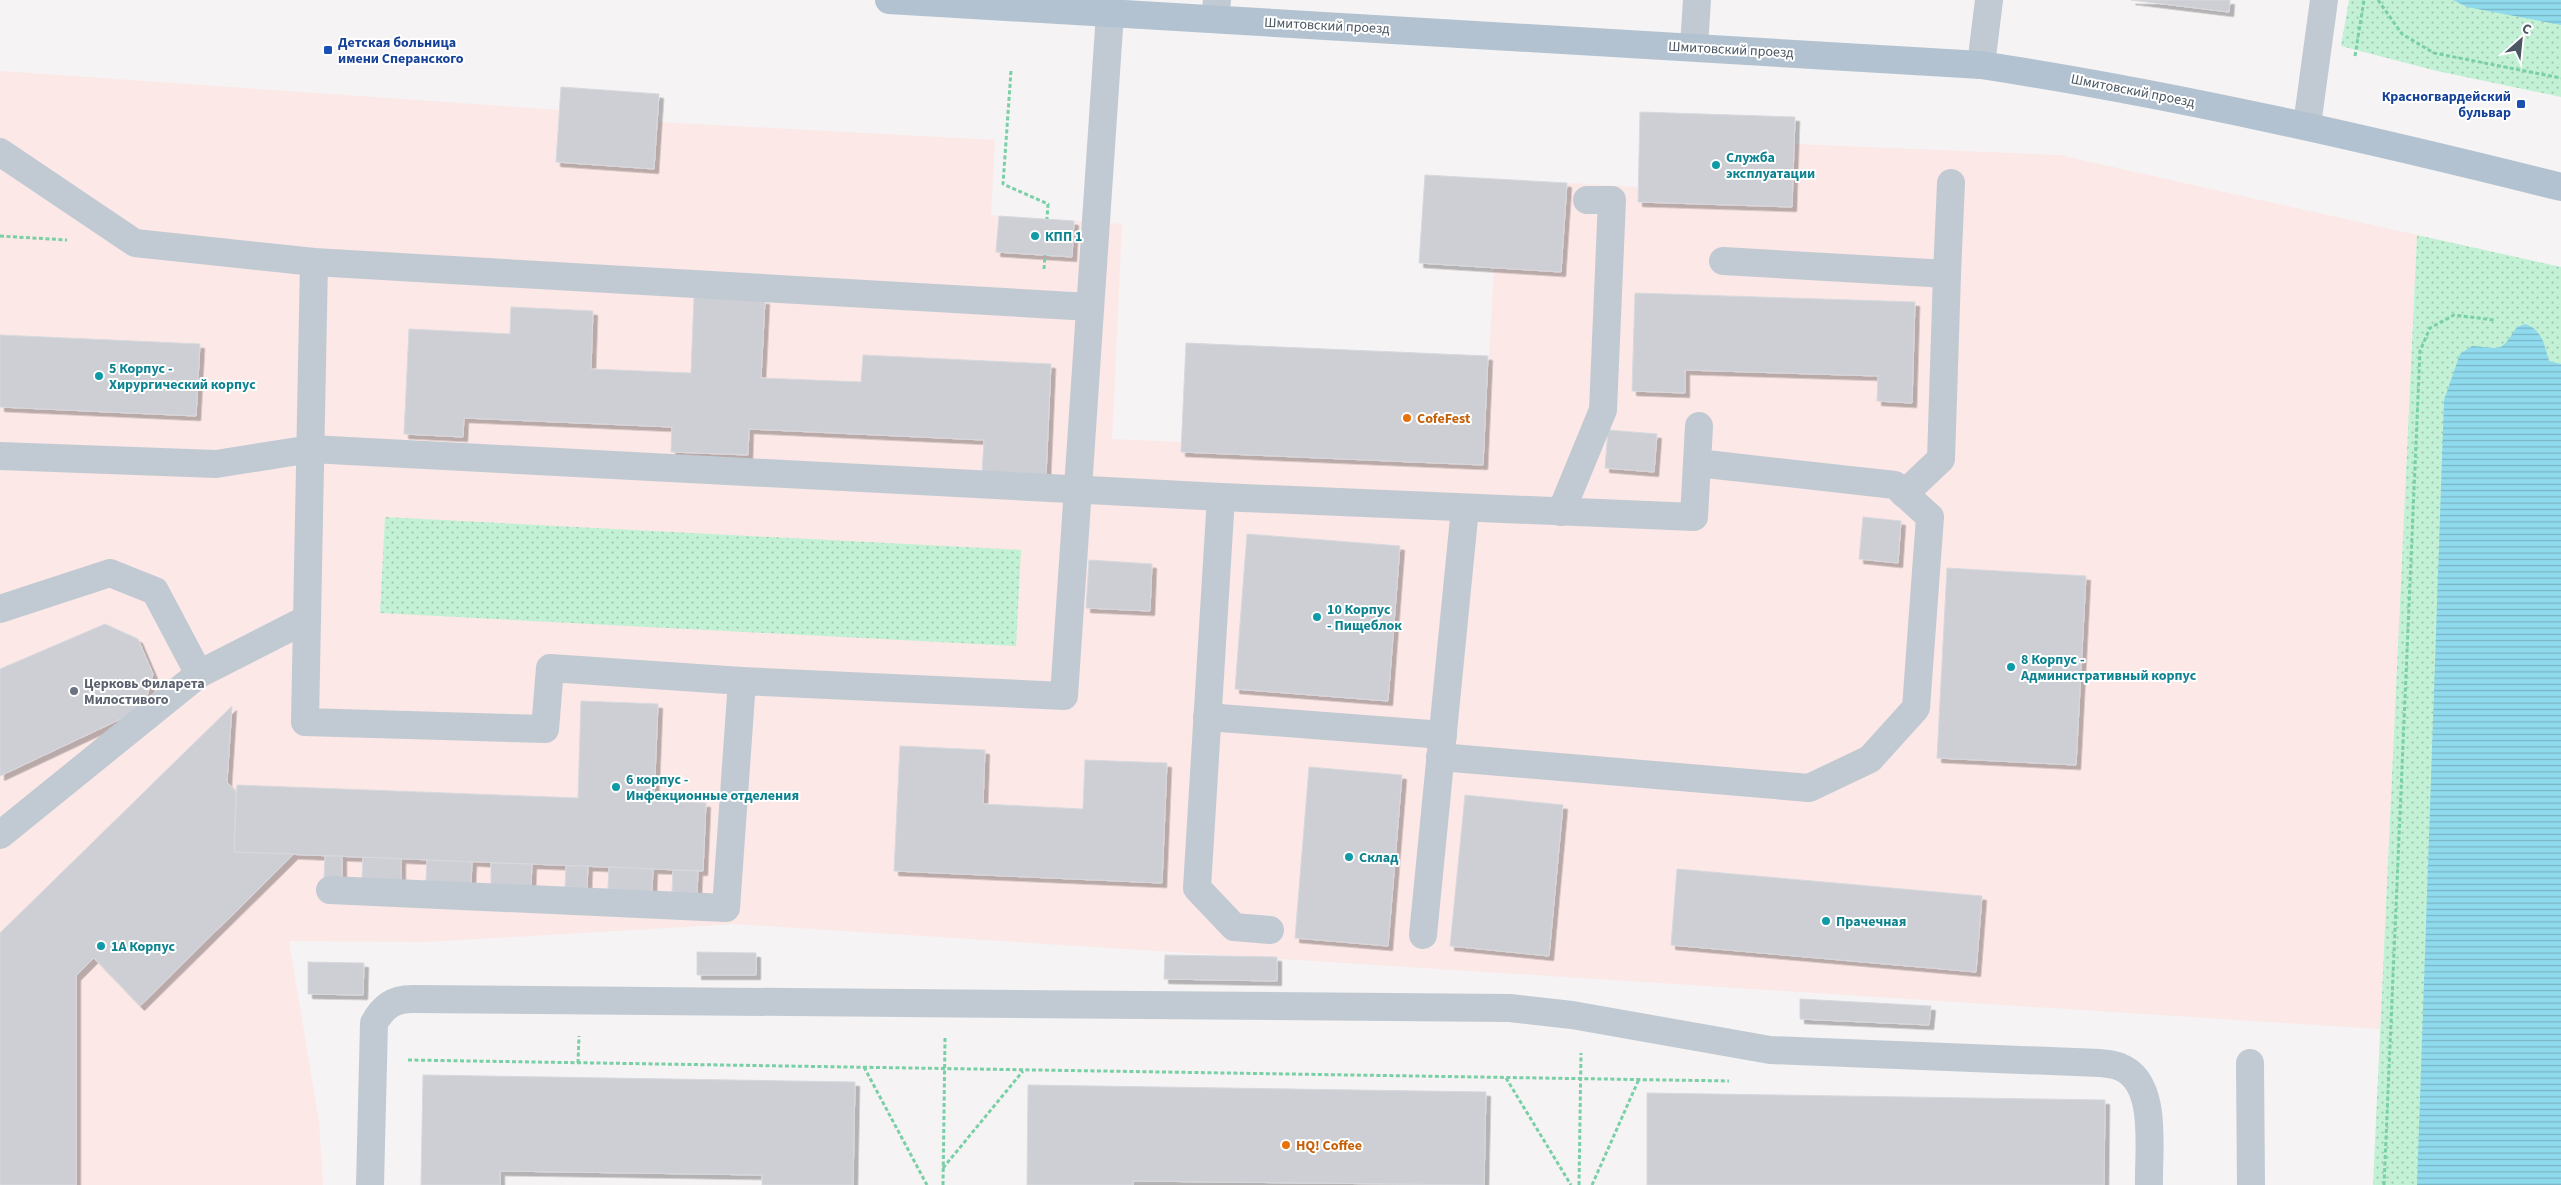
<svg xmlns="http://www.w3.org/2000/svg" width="2561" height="1185" viewBox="0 0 2561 1185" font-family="'Source Sans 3',sans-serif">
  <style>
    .medical { fill: #fce8e6 }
    .park { fill: url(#park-dots) }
    .water { fill: url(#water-rules) }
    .building { fill: #cdcfd5; stroke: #d7d9de; filter: url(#shadow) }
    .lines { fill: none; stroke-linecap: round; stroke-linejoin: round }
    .path { stroke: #7ad0a6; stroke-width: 3; stroke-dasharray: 4 2.5; stroke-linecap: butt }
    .minor { stroke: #c1cad2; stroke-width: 28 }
    .major { stroke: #b3c2d1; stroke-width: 28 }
    .transit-dot { fill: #1a4fb4; stroke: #fff; stroke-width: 2 }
    .culture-dot { fill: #0f9aa8; stroke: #fff; stroke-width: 2 }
    .food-dot { fill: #e8710a; stroke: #fff; stroke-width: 2 }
    .worship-dot { fill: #6b7280; stroke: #fff; stroke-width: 2 }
    .labels { text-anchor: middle; stroke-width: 4; stroke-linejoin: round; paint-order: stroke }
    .street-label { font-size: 14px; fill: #4a5661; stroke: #fff }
    .transit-label { font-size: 14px; font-weight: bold; fill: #164399; stroke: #fff; text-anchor: start }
    .culture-label { font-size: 14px; font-weight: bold; fill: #0d838f; stroke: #fff; text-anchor: start }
    .food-label { font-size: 14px; font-weight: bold; fill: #c56008; stroke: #fff; text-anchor: start }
    .worship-label { font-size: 14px; font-weight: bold; fill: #5b616d; stroke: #fff; text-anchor: start }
  </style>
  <defs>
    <pattern id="park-dots" width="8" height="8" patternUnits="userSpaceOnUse" patternTransform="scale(1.25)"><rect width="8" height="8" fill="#c3f1d5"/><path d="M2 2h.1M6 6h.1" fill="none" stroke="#a0c6b0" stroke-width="1.8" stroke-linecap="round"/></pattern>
    <pattern id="water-rules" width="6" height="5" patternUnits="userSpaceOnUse" patternTransform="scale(1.25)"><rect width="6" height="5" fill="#90daee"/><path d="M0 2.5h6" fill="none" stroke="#78b4c4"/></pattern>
    <filter id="shadow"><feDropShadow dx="4.5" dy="4.5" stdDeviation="0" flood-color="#0004"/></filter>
  </defs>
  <rect width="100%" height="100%" fill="#f5f3f3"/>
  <path class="medical" d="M0 71 559 110 556 162 653 169 657 122 995 140 991 215 1122 224 1112 439 1182 442V452L1483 465 1494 268 1567 183 1638 187V202L1792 207 1794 144 2059 155 2417 235 2380 1029 735 924 425 942 289 941 319 1122 323 1185H0Z"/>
  <g class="park">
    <path d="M2349 0H2561V97L2437 71 2341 46Z"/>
    <path d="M2417 235 2561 267V1185H2373Z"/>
    <path d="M385 517 1021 550 1016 646 380 613Z"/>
  </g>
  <g class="water">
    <path d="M2453 0H2561V25L2467 7Z"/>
    <path d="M2525 324C2543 330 2544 345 2549 361L2561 364V1185H2417L2444 400 2460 354 2472 346C2503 348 2499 354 2517 327Z"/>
  </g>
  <g class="building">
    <path d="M2131 0H2230L2229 12Z"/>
    <path d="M561 87 659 94 654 169 556 162Z"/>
    <path d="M1640 112 1795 117 1792 207 1638 202Z"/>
    <path d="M1425 175 1567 183 1561 272 1419 263Z"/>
    <path d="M999 216 1074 221 1072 257 996 252Z"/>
    <path d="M1635 293 1915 302 1912 403 1877 401 1878 376 1685 370V393L1632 391Z"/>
    <path d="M694 297 765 300 761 378 861 382 863 355 1051 364 1046 476 982 473 984 440 749 429 748 455 671 452 672 427 464 418 463 437 404 434 409 329 510 334 511 307 593 311 591 369 691 373Z"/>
    <path d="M0 335 200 344 196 416 0 407Z"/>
    <path d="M1186 343 1488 356 1483 465 1181 452Z"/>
    <path d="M1608 430 1657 434 1654 472 1605 468Z"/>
    <path d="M1863 517 1901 521 1898 563 1859 559Z"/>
    <path d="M1247 534 1400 546 1388 701 1235 689Z"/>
    <path d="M1089 560 1152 564 1150 611 1086 608Z"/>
    <path d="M1947 568 2086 576 2076 765 1937 758Z"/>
    <path d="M105 624 138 639 153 674 144 708 0 776V669Z"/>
    <path d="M581 701 658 704 654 801 706 803 703 871 234 852 237 785 578 798Z"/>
    <path d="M232 706 227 782 236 792 234 852 294 854 140 1006 94 958 76 976V1185H0V933Z"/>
    <path d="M900 746 985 750 983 804 1083 809 1085 760 1167 763 1162 883 894 871Z"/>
    <path d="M1309 767 1402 775 1388 946 1295 938Z"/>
    <path d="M1465 795 1563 805 1549 956 1450 946Z"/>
    <path d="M325 856H342V878L324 877Z"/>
    <path d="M363 857 401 859V881L362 879Z"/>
    <path d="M427 860 472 862 471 884 426 881Z"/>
    <path d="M491 863 532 864 531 886 491 885Z"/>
    <path d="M566 866H588L587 888 565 887Z"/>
    <path d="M609 867 653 869 652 891 608 889Z"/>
    <path d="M1677 869 1982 896 1976 972 1671 945Z"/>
    <path d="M673 870 698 871 697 893 672 892Z"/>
    <path d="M697 952 756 953V975H697Z"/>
    <path d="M1165 955 1277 957V981L1164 979Z"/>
    <path d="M308 962 364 963 363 995 308 994Z"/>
    <path d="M1800 999 1931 1006 1929 1025 1800 1019Z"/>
    <path d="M423 1075 855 1082 853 1185H762V1175L500 1171V1185H421Z"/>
    <path d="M1028 1085 1486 1092 1484 1185 1133 1181V1185H1027Z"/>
    <path d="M1647 1093 2105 1100 2104 1185H1647Z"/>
  </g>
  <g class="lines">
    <g class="path">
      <path d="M2378 0 2402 34 2434 53 2561 78"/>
      <path d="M2355 56 2364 0"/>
      <path d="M1011 71 1003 184 1048 204 1047 219"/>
      <path d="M0 236 67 240"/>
      <path d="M1044 269 1045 255"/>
      <path d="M408 1060 1729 1081"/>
      <path d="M578 1063 579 1036"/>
      <path d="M864 1067 927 1185"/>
      <path d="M1506 1078 1571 1185"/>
      <path d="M943 1168 1023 1071"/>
      <path d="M943 1185 945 1038"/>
      <path d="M1579 1185 1581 1053"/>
      <path d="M1592 1185 1639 1079"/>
      <path d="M2384 1185 2420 351 2430 328 2454 315 2494 320"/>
    </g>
    <g class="minor">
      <path d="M1215 19 1217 0"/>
      <path d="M1694 46 1697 0"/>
      <path d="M1981 65 1989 0"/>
      <path d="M2307 125 2324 0"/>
      <path d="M0 152 135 243 314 262 1090 307"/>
      <path d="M1723 261 1947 274 1941 459 1904 494"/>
      <path d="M314 262 305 722 545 729 550 668 742 681"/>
      <path d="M1947 274 1951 183"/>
      <path d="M0 456 216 464 311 449 1221 497 1694 517 1699 426"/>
      <path d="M1221 497 1197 888 1234 927 1270 930"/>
      <path d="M1561 512 1603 410 1612 200H1587"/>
      <path d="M0 609 110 573 155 591 199 674"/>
      <path d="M1207 717 1443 735"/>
      <path d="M1440 757 1809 788 1870 759 1916 708 1930 517 1895 485 1697 463"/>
      <path d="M0 835 199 674 307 619"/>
      <path d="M330 890 726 908 742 681 1064 696 1110 13"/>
      <path d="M1423 935 1465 508"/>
      <path d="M2250 1063 2251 1185"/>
      <path d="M370 1185 374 1023C383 1007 393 999 412 999L1510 1008 1572 1015 1770 1050 2100 1063C2106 1064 2114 1064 2120 1067 2159 1082 2148 1151 2149 1185"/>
    </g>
    <path class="major" d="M889 0 1981 65C2177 95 2369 139 2561 187"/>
  </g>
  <g class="transit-dot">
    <rect x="323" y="45" width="10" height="10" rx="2.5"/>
    <rect x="2516" y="99" width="10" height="10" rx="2.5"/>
  </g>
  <g class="culture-dot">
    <circle cx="1716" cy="165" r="5"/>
    <circle cx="1035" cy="236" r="5"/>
    <circle cx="99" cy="376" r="5"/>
    <circle cx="1317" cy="617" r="5"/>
    <circle cx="2011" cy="667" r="5"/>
    <circle cx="616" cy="787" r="5"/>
    <circle cx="1349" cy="857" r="5"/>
    <circle cx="1826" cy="921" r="5"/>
    <circle cx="101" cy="946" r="5"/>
  </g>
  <g class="food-dot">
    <circle cx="1407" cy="418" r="5"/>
    <circle cx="1286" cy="1145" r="5"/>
  </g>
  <circle class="worship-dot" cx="74" cy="691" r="5"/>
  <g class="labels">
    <g class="street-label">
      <text transform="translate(1327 25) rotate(3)" y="5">Шмитовский проезд</text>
      <text transform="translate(1731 49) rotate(3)" y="5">Шмитовский проезд</text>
      <text transform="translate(2133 90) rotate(11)" y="5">Шмитовский проезд</text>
    </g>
    <g class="transit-label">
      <text x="338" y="47">Детская больница<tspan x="338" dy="16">имени Сперанского</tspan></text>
      <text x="2511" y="101" text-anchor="end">Красногвардейский<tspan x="2511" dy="16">бульвар</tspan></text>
    </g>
    <g class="culture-label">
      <text x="1726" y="162">Служба<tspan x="1726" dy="16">эксплуатации</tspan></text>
      <text x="1045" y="241">КПП 1</text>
      <text x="109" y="373">5 Корпус -<tspan x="109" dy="16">Хирургический корпус</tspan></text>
      <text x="1327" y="614">10 Корпус<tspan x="1327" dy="16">- Пищеблок</tspan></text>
      <text x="2021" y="664">8 Корпус -<tspan x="2021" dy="16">Административный корпус</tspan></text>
      <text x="626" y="784">6 корпус -<tspan x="626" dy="16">Инфекционные отделения</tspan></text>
      <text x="1359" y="862">Склад</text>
      <text x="1836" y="926">Прачечная</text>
      <text x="111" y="951">1А Корпус</text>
    </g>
    <g class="food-label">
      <text x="1417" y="423">CofeFest</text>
      <text x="1296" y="1150">HQ! Coffee</text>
    </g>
    <g class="worship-label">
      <text x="84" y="688">Церковь Филарета<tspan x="84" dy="16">Милостивого</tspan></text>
    </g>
  </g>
  <g transform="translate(2521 40) rotate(27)" stroke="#ffffff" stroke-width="4" paint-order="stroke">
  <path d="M0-4L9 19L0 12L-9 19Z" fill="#4a5661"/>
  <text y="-8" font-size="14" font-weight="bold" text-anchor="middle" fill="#4a5661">С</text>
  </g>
</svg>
